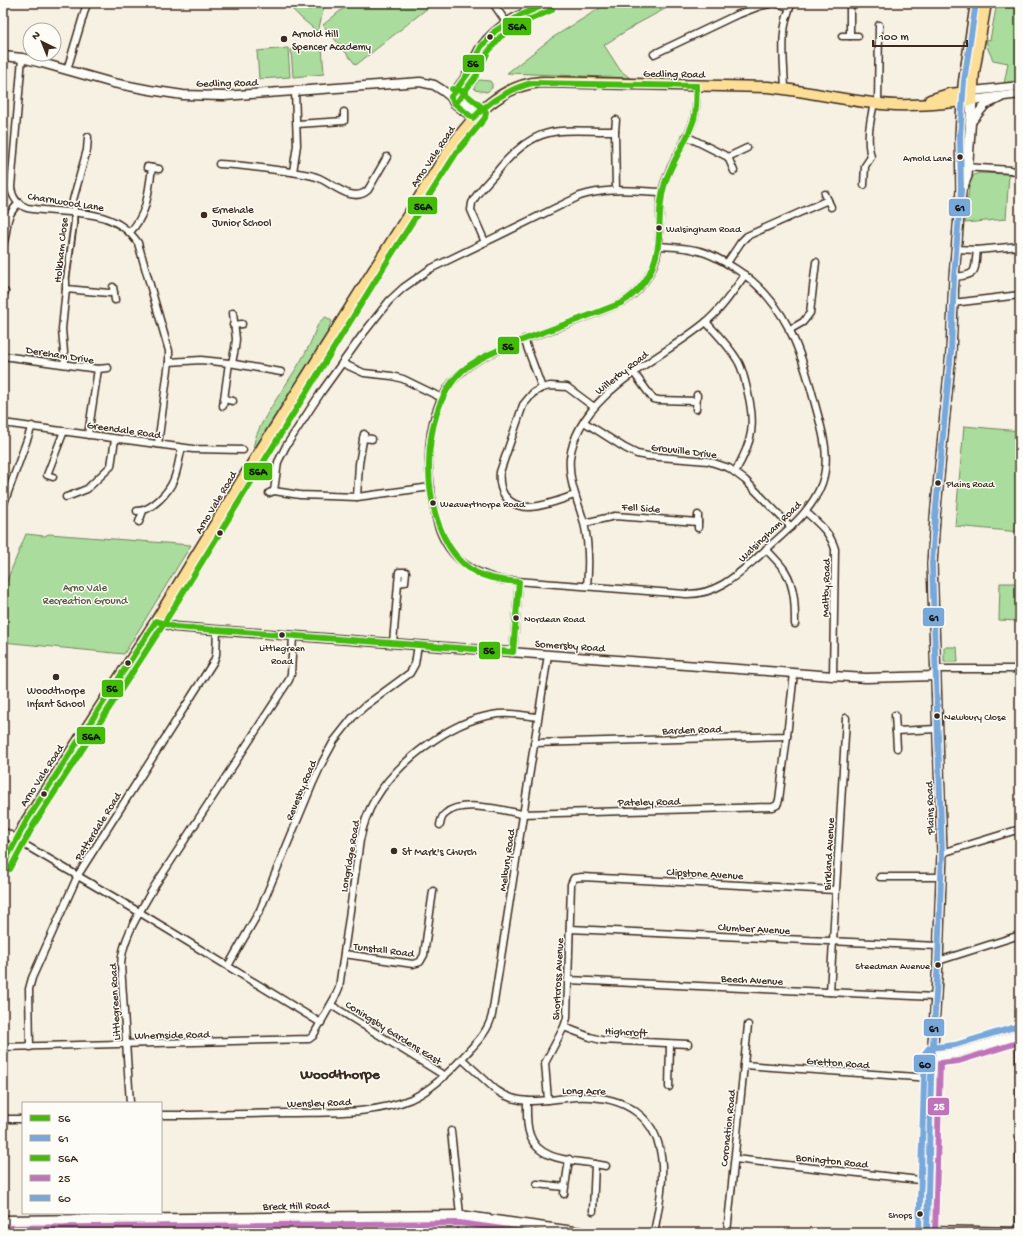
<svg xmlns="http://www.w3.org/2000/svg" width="1023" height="1236" viewBox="0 0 1023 1236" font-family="'Gochi Hand',sans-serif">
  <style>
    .green { fill: #aadc9d; stroke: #72835e }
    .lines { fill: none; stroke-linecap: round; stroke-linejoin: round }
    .pedestrian-casing { stroke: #3b2a1e; stroke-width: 8 }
    .minor-casing { stroke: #3b2a1e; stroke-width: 9 }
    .tertiary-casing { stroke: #3b2a1e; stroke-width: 11 }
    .secondary-casing { stroke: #3b2a1e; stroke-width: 12 }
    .primary-casing { stroke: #3b2a1e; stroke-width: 13 }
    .pedestrian { stroke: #fdfcf7; stroke-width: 4.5 }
    .minor { stroke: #fdfcf7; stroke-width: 6 }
    .tertiary { stroke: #fdfcf7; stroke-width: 8 }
    .secondary { stroke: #fdfcf7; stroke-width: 9 }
    .primary { stroke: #fdde96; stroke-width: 10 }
    .bus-1-casing { stroke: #fdfcf7; stroke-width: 9 }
    .bus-2-casing { stroke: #fdfcf7; stroke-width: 9 }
    .bus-3-casing { stroke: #fdfcf7; stroke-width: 9 }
    .bus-4-casing { stroke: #fdfcf7; stroke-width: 9 }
    .bus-5-casing { stroke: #fdfcf7; stroke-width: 9 }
    .bus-1 { stroke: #43bb08; stroke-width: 6 }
    .bus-2 { stroke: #78a7da; stroke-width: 6 }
    .bus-3 { stroke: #43bb08; stroke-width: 6 }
    .bus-4 { stroke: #bf73b8; stroke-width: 6 }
    .bus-5 { stroke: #78a7da; stroke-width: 6 }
    .bus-dot { fill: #3b2a1e; stroke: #fdfcf7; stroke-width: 1.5 }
    .labels { text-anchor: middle; stroke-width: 3; stroke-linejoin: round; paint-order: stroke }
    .bus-label { font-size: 10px; fill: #3b2a1e; stroke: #fdfcf7; text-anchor: start }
    .poi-label { font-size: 11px; fill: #3b2a1e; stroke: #fdfcf7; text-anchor: start }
    .street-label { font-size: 11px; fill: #3b2a1e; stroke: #fdfcf7 }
    .park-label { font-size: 11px; fill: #57563e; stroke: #fdfcf7 }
    .district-label { font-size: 15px; font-weight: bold; fill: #3b2a1e; stroke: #fdfcf7 }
    .line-badge { stroke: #fdfcf7; stroke-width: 1.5 }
    .badge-label { font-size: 11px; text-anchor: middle; font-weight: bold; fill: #fff }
    .pale-badge-label { font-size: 11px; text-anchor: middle; font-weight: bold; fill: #111 }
  </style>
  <rect width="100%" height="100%" fill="#f7f1e3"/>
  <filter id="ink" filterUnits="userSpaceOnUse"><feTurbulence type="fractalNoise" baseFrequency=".025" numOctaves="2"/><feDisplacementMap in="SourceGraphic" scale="8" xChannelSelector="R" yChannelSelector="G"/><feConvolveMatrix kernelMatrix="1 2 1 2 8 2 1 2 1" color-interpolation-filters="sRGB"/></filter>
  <g filter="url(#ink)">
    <g class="green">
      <path d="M286 3H303L309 10 317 3H325L318 32 301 18Z"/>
      <path d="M350 3H425L429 7 356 65 323 25Z"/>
      <path d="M608 3H676L637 24 604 45 620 70 630 78 507 73 552 38Z"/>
      <path d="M997 3H1020V82L1004 84 1008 63 993 60 988 49 986 39 990 40Z"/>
      <path d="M322 46 324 74 293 77 291 49Z"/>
      <path d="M288 48 290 77 259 79 257 51Z"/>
      <path d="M479 80 490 81 492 84V88L487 92 475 90 474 87Z"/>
      <path d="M978 173 1009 174 1006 219 965 223 970 178Z"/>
      <path d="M326 317 332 321 329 327 331 329 254 452C249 436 281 393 290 378 297 368 303 357 309 346 314 337 316 321 326 317Z"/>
      <path d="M964 426 1020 431V532L955 526Z"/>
      <path d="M26 534 44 536 49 534 191 545 124 654 3 642V590Z"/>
      <path d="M1000 583H1020L1018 621 999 620Z"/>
      <path d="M944 647H957L958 662H944Z"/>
      <path d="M511 1227 553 1233H511Z"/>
    </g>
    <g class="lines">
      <g class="pedestrian-casing">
        <path id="pedestrian" d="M66 281 74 223V213"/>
      </g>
      <g class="minor-casing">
        <g id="minor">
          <path d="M493 3 506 22"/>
          <path d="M850 3V36"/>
          <path d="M842 36H858"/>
          <path d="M654 54 734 16 760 6 774 3 790 7"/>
          <path d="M22 58 11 187C12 197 18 205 27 208 67 215 113 205 138 243L169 351V362L158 444"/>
          <path d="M67 70 87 3"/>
          <path d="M785 88C784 60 779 29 792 3"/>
          <path d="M878 104 879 25"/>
          <path d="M297 124 344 121V112"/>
          <path d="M615 131 616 120"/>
          <path d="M686 136 728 157"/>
          <path d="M219 164C244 165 268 169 292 172 302 174 310 174 319 178 333 184 353 204 368 190L387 157"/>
          <path d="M147 167 159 169"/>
          <path d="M964 167 1011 170 1020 173"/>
          <path d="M734 171 728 157 747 148"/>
          <path d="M293 172 297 145 295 91"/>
          <path d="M864 185 865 166 871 157C866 139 870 122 874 103"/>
          <path d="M825 194 831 207"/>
          <path d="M74 213 73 200 87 150 88 137"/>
          <path d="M130 232C148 213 148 193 152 168"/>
          <path d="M485 242 471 210 472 203C477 192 487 183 495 174 536 122 556 131 615 131L616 190"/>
          <path d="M3 245C10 225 2 220 19 203"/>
          <path d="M659 246C671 247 683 247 695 250 710 253 723 261 736 269 785 300 801 350 815 404 822 430 831 456 822 483 811 514 782 534 759 556 737 575 717 595 686 594L502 580C463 571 441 550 434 509 425 462 424 402 465 369 480 357 499 350 516 343 551 329 587 318 621 303 636 295 647 281 654 264 663 241 657 216 662 192 668 165 686 144 694 119 697 108 696 97 697 86"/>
          <path d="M956 249 977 250"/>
          <path d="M727 263 741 242 747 236 828 200"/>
          <path d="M954 277C979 275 974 271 977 250L1020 246"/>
          <path d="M113 287 115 300"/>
          <path d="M66 289V281"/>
          <path d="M3 292H5"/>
          <path d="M953 303 1020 295"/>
          <path d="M706 322C717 334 731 348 739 363 743 371 745 381 747 389 756 424 753 441 735 472"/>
          <path d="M233 325 242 324"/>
          <path d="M789 330 803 322 810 313 816 262"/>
          <path d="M524 339 542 388"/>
          <path d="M3 356 98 369 88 435"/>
          <path d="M169 362 201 360 229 363 281 372"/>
          <path d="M232 363 235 348 236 339 233 313"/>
          <path d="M342 363 364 373 392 376 403 379 442 398"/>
          <path d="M65 364 62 329 66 289 109 293 114 292"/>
          <path d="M98 369 108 368"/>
          <path d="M634 373 653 399 659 400 696 401"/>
          <path d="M224 399 233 401"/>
          <path d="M223 406 229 363"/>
          <path d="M696 409 697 395"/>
          <path d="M584 422 625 448 637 454 648 456 708 461 729 468 745 480 791 527"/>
          <path d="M3 423 193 449 243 450"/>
          <path d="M363 438 372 439"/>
          <path d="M53 477 47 475 64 431"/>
          <path d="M274 491 278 462 286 446 322 391 363 334 389 301 403 288 430 269 580 196C607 187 634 191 662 192"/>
          <path d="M269 493 274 491 300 495 357 497 431 487"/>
          <path d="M575 495C555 501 521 518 505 496 500 489 499 481 500 472L523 405 533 393 542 388 550 386 567 387 594 407"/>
          <path d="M66 497 72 495 87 489 111 466 115 439"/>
          <path d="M357 497 359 464 364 434"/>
          <path d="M3 506 32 426"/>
          <path d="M137 511C152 511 169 492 174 479 178 469 179 458 182 448"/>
          <path d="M806 512C818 523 830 532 835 549L833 676"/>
          <path d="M139 522 143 511"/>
          <path d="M584 523 615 516 698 522"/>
          <path d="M698 528V515"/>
          <path d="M766 549C772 556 780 563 785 571 795 587 795 606 795 624"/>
          <path d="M587 586C589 565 589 544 584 523 578 501 568 481 570 458 578 393 662 359 706 322 722 309 733 291 745 275"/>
          <path d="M393 643 399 572H406L405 582 398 583"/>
          <path d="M513 652 519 582"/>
          <path d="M935 669H1020"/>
          <path d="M895 715 897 748"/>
          <path d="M896 731 937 729"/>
          <path d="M534 743 787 736 794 673"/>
          <path d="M440 825C441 821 441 817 445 814 461 799 502 810 522 814L773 807 777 805 779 800 787 736"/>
          <path d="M15 839 139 912 321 1023"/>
          <path d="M942 853 1020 829"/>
          <path d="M880 877H942"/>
          <path d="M570 929 938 946"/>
          <path d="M344 954 413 964 420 962 424 955 433 891"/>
          <path d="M938 961 1020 935"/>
          <path d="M228 966 260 910 312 785 322 763 334 741 353 717 365 706 410 673 415 664 418 645"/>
          <path d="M568 980 935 997"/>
          <path d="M830 992 846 718"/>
          <path d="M331 1005 445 1076"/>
          <path d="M564 1027 590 1037 601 1040 688 1044"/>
          <path d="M1019 1034 1020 1097"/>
          <path d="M3 1047 309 1039 313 1036 335 997 339 988 360 840C363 826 367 813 374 801 396 763 449 722 492 715 507 712 522 715 537 717"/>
          <path d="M30 1047 29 989 32 978 78 875 214 661 216 655 217 630"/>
          <path d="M462 1059 496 1090C521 1108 548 1099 576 1097 624 1095 660 1116 662 1166 663 1189 658 1211 654 1233"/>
          <path d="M744 1065 931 1078"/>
          <path d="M669 1087 670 1044"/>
          <path d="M548 1100 545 1063 564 1027 567 1018 571 884 574 878 582 877 835 890"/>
          <path d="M527 1101C527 1112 526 1125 530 1135 538 1161 573 1160 595 1164L593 1211"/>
          <path d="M130 1103 121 965C122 938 141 910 154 887L289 680 291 674 293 636"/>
          <path d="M161 1115C204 1115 246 1114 289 1113 329 1112 373 1115 411 1099 433 1089 450 1072 465 1055 476 1043 488 1032 492 1015L548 655"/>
          <path d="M3 1119H23"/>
          <path d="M451 1131 462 1233"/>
          <path d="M735 1159 928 1181"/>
          <path d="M595 1164 606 1166"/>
          <path d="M537 1184 564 1187"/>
          <path d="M564 1194 569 1159"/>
          <path d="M65 1219 66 1233"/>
          <path d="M132 1219V1233"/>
          <path d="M927 1229 1020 1231"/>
          <path d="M727 1233 748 1025"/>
          <path d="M1019 1233 1020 1138"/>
        </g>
      </g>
      <g class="tertiary-casing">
        <g id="tertiary">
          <path d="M3 56 22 58 42 63 113 83 150 90 183 95 224 96 420 82 434 85 442 90 451 97 454 103 473 118"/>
          <path d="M973 91 1020 86"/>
          <path d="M451 97C457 89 464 80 469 72 473 63 476 55 481 47 498 23 523 13 549 3"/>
          <path d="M451 97 458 98 478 114"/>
          <path d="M972 100 1020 94"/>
          <path d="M971 122 985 105 1000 98"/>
          <path d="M156 621 175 627 833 676 866 678 935 676"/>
          <path d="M3 832 15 839"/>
          <path d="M932 1056 957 1053 1020 1034"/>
          <path d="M3 1220 460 1215 588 1233"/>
        </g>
      </g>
      <g class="secondary-casing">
        <g id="secondary">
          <path d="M963 186 967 176 972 100"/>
          <path d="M927 1233 931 1078 938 961 942 853 932 564 935 518 951 352 954 277 961 191 960 136 962 101"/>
        </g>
      </g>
      <g class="primary-casing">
        <g id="primary">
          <path d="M930 100 949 94 969 92"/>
          <path d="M962 101 964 81 976 3"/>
          <path d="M3 865 27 820 156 621 255 459 451 147C473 116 501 85 541 82L768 87C810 91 852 103 895 105 921 106 947 103 972 100L974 72 986 3"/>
        </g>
      </g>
      <use href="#pedestrian" class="pedestrian"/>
      <use href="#minor" class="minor"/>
      <use href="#tertiary" class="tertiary"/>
      <use href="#secondary" class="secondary"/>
      <use href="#primary" class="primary"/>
      <g class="bus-1-casing">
        <g id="bus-1">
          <path d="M451 97 469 72 481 47 495 31 521 15 549 3"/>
          <path d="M3 865 27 820 156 621 175 627 513 652 519 582C500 580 480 578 465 565 418 525 417 412 462 371 476 359 494 352 510 345 547 330 585 318 621 303 645 289 657 265 659 237 660 219 659 201 665 183 672 161 687 142 694 119 697 109 696 97 697 86L532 83C509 89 490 101 473 118L454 103 451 97"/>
        </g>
      </g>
      <g class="bus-2-casing">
        <path id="bus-2" d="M927 1233 931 1078 938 961 942 853 932 564 935 518 951 352 954 277 961 191 960 136 964 81 976 3"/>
      </g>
      <g class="bus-3-casing">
        <g id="bus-3">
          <path d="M457 102 476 76 488 52 500 37 524 22 552 10"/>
          <path d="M10 869 34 824 163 625 390 257 457 152 485 118 486 112 483 108 462 91 452 89"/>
        </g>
      </g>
      <g class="bus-4-casing">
        <g id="bus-4">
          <path d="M3 1228 459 1223 531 1233"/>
          <path d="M935 1233 940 1063 959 1061 1020 1042"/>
        </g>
      </g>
      <g class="bus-5-casing">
        <path id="bus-5" d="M919 1233 925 1053 929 1048 955 1045 1018 1026"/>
      </g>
      <use href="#bus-1" class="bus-1"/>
      <use href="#bus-2" class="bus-2"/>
      <use href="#bus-3" class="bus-3"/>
      <use href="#bus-4" class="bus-4"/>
      <use href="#bus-5" class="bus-5"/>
    </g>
  </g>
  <g class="bus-dot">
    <circle cx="490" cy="37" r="3.5"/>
    <circle cx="284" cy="39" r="4"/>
    <circle cx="960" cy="157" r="3.5"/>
    <circle cx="204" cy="215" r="4"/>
    <circle cx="659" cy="228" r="3.5"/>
    <circle cx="938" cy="483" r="3.5"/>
    <circle cx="433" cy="503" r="3.5"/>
    <circle cx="220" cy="533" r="3.5"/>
    <circle cx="516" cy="618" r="3.5"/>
    <circle cx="282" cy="635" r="3.5"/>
    <circle cx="128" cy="663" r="3.5"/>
    <circle cx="56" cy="677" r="4"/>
    <circle cx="937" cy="716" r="3.5"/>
    <circle cx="44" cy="794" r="3.5"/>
    <circle cx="394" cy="851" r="4"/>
    <circle cx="938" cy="965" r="3.5"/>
    <circle cx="920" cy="1214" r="3.5"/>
  </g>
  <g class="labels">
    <g class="bus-label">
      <text x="952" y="161" text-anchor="end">Arnold Lane</text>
      <text x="666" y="232">Walsingham Road</text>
      <text x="946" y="487">Plains Road</text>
      <text x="440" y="507">Weaverthorpe Road</text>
      <text x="524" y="622">Nordean Road</text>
      <text x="282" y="651" text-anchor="middle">Littlegreen<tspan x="282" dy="13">Road</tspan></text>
      <text x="944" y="720">Newbury Close</text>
      <text x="930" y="969" text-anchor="end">Steedman Avenue</text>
      <text x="912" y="1218" text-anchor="end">Shops</text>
    </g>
    <g class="poi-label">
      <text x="292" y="37">Arnold Hill<tspan x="292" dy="13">Spencer Academy</tspan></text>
      <text x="212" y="213">Ernehale<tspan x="212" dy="13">Junior School</tspan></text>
      <text x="56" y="694" text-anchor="middle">Woodthorpe<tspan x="56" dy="13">Infant School</tspan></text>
      <text x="402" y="855">St Mark's Church</text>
    </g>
    <g class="street-label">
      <text transform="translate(674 73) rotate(1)" y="4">Gedling Road</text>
      <text transform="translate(227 82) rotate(-1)" y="4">Gedling Road</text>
      <text transform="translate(432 156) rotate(-56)" y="4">Arno Vale Road</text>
      <text transform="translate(66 201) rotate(9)" y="4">Charnwood Lane</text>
      <text transform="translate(60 250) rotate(-84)" y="4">Holkham Close</text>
      <text transform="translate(60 354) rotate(9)" y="4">Dereham Drive</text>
      <text transform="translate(621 372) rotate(-38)" y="4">Willerby Road</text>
      <text transform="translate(124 429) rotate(8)" y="4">Greendale Road</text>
      <text transform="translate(684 450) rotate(7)" y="4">Grouville Drive</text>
      <text transform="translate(215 502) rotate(-59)" y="4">Arno Vale Road</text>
      <text transform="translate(641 507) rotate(4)" y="4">Fell Side</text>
      <text transform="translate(769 531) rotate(-44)" y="4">Walsingham Road</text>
      <text transform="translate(825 588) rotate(-89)" y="4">Maltby Road</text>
      <text transform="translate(570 645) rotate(4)" y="4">Somersby Road</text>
      <text transform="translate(692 729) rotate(-2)" y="4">Barden Road</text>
      <text transform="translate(41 775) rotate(-57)" y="4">Arno Vale Road</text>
      <text transform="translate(300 790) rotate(-67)" y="4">Revesby Road</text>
      <text transform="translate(649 801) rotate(-1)" y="4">Pateley Road</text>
      <text transform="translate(929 808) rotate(-92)" y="4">Plains Road</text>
      <text transform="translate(97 826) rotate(-58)" y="4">Patterdale Road</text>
      <text transform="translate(828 854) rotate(-87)" y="4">Birkland Avenue</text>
      <text transform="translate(349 856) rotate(-80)" y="4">Longridge Road</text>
      <text transform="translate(506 860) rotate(-82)" y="4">Melbury Road</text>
      <text transform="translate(705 873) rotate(3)" y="4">Clipstone Avenue</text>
      <text transform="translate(754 928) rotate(3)" y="4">Clumber Avenue</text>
      <text transform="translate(384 949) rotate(7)" y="4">Tunstall Road</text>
      <text transform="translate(557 979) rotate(-87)" y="4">Shortcross Avenue</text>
      <text transform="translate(752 979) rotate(3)" y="4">Beech Avenue</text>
      <text transform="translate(114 1002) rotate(-93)" y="4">Littlegreen Road</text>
      <text transform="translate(626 1031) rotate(3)" y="4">Highcroft</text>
      <text transform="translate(394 1032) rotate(32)" y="4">Coningsby Gardens East</text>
      <text transform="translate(172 1034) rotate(-1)" y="4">Whernside Road</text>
      <text transform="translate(838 1062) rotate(4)" y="4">Gretton Road</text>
      <text transform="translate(584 1090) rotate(1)" y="4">Long Acre</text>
      <text transform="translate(319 1102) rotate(-2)" y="4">Wensley Road</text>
      <text transform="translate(727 1128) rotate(-84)" y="4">Coronation Road</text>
      <text transform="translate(832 1160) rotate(6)" y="4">Bonington Road</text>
      <text transform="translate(296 1205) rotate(-1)" y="4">Breck Hill Road</text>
    </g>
    <g class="park-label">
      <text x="85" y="591">Arno Vale<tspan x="85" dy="13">Recreation Ground</tspan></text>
    </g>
    <g class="district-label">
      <text x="340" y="1078">Woodthorpe</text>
    </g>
  </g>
  <g class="line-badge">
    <rect x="502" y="17" width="30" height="19" rx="4" fill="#43bb08"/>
    <rect x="462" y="54" width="23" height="19" rx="4" fill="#43bb08"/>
    <rect x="407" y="196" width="31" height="19" rx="4" fill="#43bb08"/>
    <rect x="948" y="198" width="23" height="19" rx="4" fill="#78a7da"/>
    <rect x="497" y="336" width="23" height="19" rx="4" fill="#43bb08"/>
    <rect x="243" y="462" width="30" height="19" rx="4" fill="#43bb08"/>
    <rect x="922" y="607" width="23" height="20" rx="4" fill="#78a7da"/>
    <rect x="478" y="641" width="23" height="19" rx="4" fill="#43bb08"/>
    <rect x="101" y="679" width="23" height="19" rx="4" fill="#43bb08"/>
    <rect x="76" y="726" width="30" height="19" rx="4" fill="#43bb08"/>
    <rect x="923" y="1018" width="22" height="19" rx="4" fill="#78a7da"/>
    <rect x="913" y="1054" width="23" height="19" rx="4" fill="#78a7da"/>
    <rect x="927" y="1097" width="23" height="19" rx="4" fill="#bf73b8"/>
  </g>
  <g class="badge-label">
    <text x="939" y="1110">25</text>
  </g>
  <g class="pale-badge-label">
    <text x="517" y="30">56A</text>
    <text x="473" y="67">56</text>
    <text x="423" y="210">56A</text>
    <text x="960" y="211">61</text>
    <text x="508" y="350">56</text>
    <text x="258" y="475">56A</text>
    <text x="934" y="621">61</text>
    <text x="489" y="654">56</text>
    <text x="112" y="692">56</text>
    <text x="91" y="740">56A</text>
    <text x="934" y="1032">61</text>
    <text x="925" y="1068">60</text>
  </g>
  <rect width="1023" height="1236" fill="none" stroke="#fdfcf7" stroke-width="16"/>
  <rect x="8" y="8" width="1007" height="1220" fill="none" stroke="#3b2a1e" stroke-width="1.5" filter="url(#ink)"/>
  <rect x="22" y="1102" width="140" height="112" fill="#fdfcf7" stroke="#afa8a0"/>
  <rect x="30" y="1115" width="20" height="6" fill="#43bb08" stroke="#afa8a0"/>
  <text x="58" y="1122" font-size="12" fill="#3b2a1e">56</text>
  <rect x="30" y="1135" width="20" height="6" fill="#78a7da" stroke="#afa8a0"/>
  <text x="58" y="1142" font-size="12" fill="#3b2a1e">61</text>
  <rect x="30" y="1155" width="20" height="6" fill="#43bb08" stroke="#afa8a0"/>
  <text x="58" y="1162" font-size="12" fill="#3b2a1e">56A</text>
  <rect x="30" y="1175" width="20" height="6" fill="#bf73b8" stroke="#afa8a0"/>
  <text x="58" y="1182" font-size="12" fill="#3b2a1e">25</text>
  <rect x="30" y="1195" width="20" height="6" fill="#78a7da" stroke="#afa8a0"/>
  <text x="58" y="1202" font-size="12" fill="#3b2a1e">60</text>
  <g transform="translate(42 42) rotate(317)"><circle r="19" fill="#fdfcf7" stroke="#afa8a0"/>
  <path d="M0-3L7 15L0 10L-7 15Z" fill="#3b2a1e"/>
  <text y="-6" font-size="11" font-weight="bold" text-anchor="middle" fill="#3b2a1e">N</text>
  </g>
  <path d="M873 40v6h94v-6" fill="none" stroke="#3b2a1e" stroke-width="2"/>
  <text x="879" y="40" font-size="12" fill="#3b2a1e" stroke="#fdfcf7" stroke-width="3" paint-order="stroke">100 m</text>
</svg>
